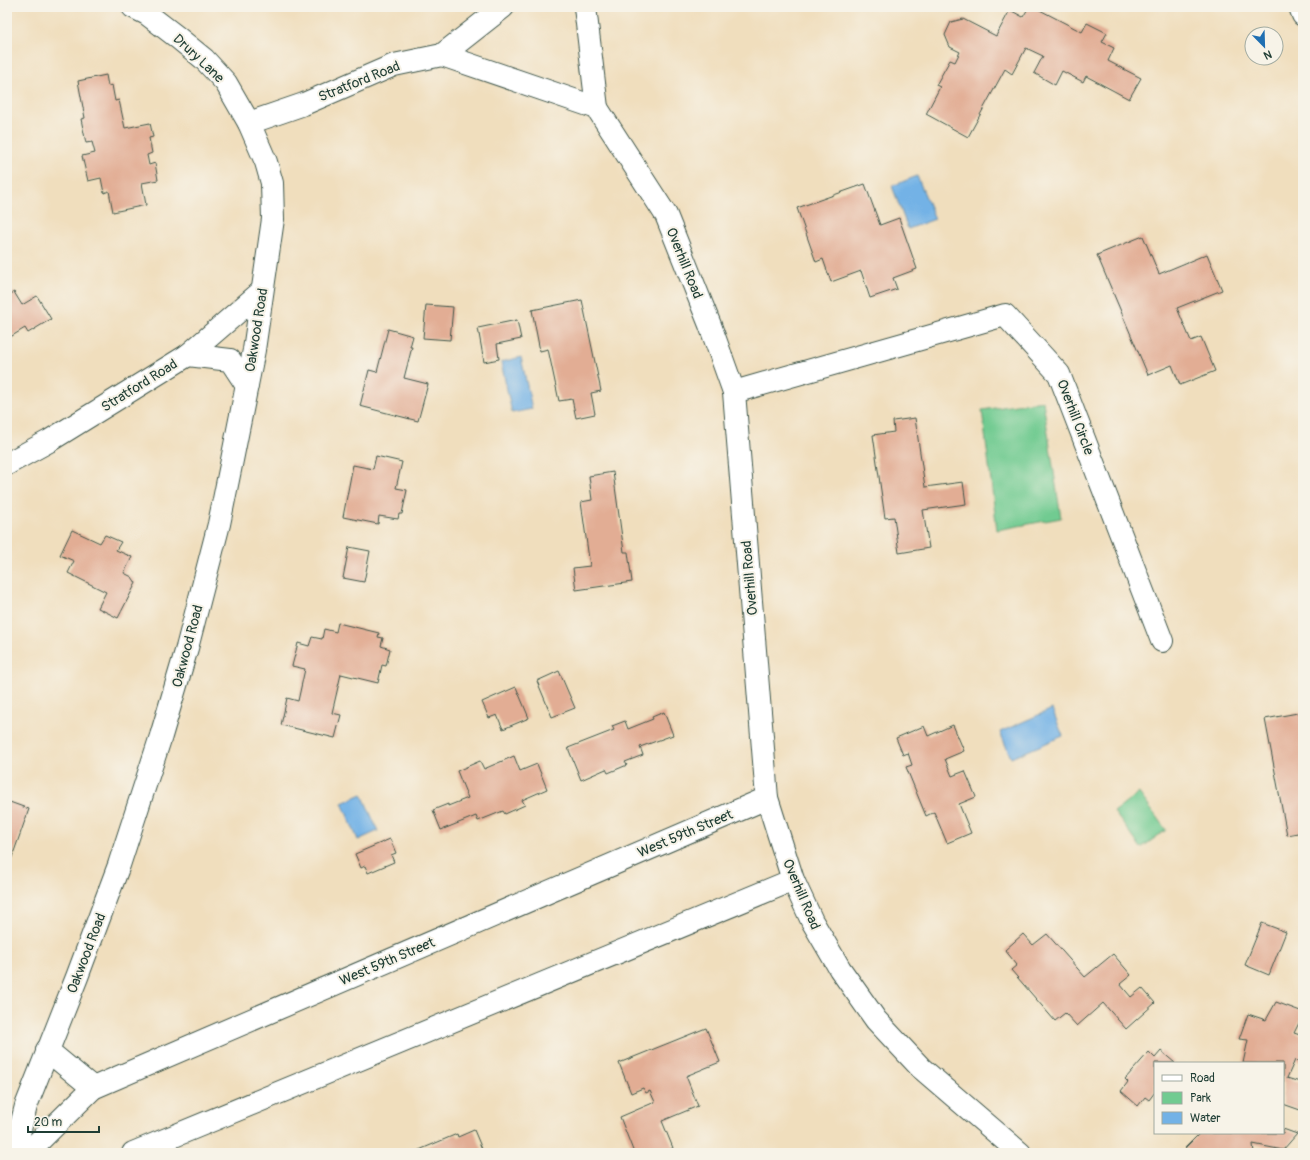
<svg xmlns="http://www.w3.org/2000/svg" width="1310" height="1160" viewBox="0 0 1310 1160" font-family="Pangolin,sans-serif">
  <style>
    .green { fill: #71cb91; stroke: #488462 }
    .water { fill: #73b2e6; stroke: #49788d }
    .building { fill: #e2ad94 }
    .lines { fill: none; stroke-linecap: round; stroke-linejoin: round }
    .street-casing { stroke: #3e5549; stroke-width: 24 }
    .street { stroke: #fff; stroke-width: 22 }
    .labels { text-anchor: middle; stroke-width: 4; stroke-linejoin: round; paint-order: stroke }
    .street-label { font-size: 14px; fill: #1f3d34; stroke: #f7f3e8 }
  </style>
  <rect width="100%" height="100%" fill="#f7f3e8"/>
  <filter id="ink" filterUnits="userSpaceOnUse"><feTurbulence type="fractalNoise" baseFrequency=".025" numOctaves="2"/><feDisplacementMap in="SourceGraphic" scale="8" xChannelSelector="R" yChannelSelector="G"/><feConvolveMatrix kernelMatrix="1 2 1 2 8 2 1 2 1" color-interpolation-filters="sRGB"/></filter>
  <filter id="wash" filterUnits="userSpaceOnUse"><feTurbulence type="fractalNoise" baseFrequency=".012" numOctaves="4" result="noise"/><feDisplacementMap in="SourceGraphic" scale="16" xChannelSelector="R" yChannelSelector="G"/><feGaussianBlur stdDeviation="0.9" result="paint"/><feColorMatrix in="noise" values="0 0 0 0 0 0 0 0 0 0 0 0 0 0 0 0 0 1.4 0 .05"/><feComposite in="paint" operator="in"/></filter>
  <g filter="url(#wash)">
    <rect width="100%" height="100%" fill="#f0debd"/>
    <g class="green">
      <path d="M1043 401 1061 518 997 530 982 410Z"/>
      <path d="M1139 793 1166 830 1141 848 1114 812Z"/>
    </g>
    <g class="water">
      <path d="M917 176 935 219 908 229 892 186Z"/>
      <path d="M521 357 532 409 512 413 501 362Z"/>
      <path d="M1052 709 1063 736 1011 758 1000 732Z"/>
      <path d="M362 794 378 831 358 840 342 803Z"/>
    </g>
    <g id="blocks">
      <g class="building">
        <path d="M1029 7H1034L1082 32 1087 23 1107 33 1102 42 1114 48 1108 61 1141 78 1129 99 1086 76 1083 82 1062 71 1055 85 1034 73 1043 56 1026 48 1012 74 1005 69 968 137 926 114 940 87 936 85 950 60 955 62 960 52 950 47 945 35 951 22 963 19 996 36 1010 10 1023 17Z"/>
        <path d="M106 75 108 86 112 85 115 101 119 100 125 128 150 123 153 137 149 138 152 153 147 155 149 165 155 163 158 180 142 183 146 205 113 212 109 191 104 193 101 178 88 181 82 156 95 153 92 142 86 143 81 119 85 118 78 81Z"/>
        <path d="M865 184 880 225 899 218 917 269 893 278 897 289 870 298 861 271 831 282 823 259 816 262 797 208Z"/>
        <path d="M1143 236 1159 274 1207 254 1222 290 1177 308 1191 341 1201 337 1215 371 1180 385 1172 365 1148 375 1097 255Z"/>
        <path d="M14 292 22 305 37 296 51 319 28 333 25 328 7 339V296Z"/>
        <path d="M582 300 601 391 591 393 595 414 576 418 572 399 559 401 548 349 540 351 532 310Z"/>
        <path d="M426 305 453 307 450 340 423 338Z"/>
        <path d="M517 320 521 339 497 344 499 359 484 362 478 328Z"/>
        <path d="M388 329 413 336 410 347H412L404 378 428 384 418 421 360 406 369 370 377 372Z"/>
        <path d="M915 418 925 487 963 482 966 504 923 510 929 548 899 553 894 517 885 518 873 435 894 432 893 421Z"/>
        <path d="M376 456 402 462 396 488 407 490 402 514H399L398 519 379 516 378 524 343 517 353 465 373 469Z"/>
        <path d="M613 472 624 552H628L632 582 576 590 573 568 590 566 581 502 592 500 589 476Z"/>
        <path d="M72 530 100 543 105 535 121 542 116 550 132 557 124 573 132 577 136 583 118 618 98 608 106 592 68 573 74 561 60 555Z"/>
        <path d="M349 547 370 551 364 582 343 578Z"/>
        <path d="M338 623 379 633 378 637 383 638 381 646 390 649 386 666 382 665 378 683 341 674 332 713 341 715 335 738 281 725 287 698 298 701 305 669 292 666 298 643 309 646 312 637 322 639 324 629 336 632Z"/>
        <path d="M559 671 575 708 552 717 537 681Z"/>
        <path d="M516 687 529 718 503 729 497 715 489 718 482 702Z"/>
        <path d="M664 712 673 735 640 747 643 755 625 762 627 765 608 773 606 769 581 780 568 748 614 730 612 726 625 721 628 729 653 719 652 717Z"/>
        <path d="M1303 712V832L1287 835 1265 719Z"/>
        <path d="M953 725 964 751 945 759 952 776 965 771 976 797 959 804 971 833 947 843 934 812 926 816 906 767 912 765 908 753 903 755 896 738 924 726 928 736Z"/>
        <path d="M514 756 520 771 537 764 547 789 522 800 525 805 505 814 503 811 478 821 476 816 441 830 433 810 448 804V806L468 798 457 771 480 761 484 769Z"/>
        <path d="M7 801 29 809 11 860 7 859Z"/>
        <path d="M390 839 396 853 391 855 394 862 368 873 365 866 361 868 355 854Z"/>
        <path d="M1262 923 1286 932 1269 975 1245 965Z"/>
        <path d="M1023 934 1033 945 1047 934 1085 977 1113 954 1131 975 1120 984 1131 997 1142 988 1155 1003 1126 1029 1103 1003 1077 1026 1065 1013 1055 1021 1011 970 1017 965 1005 950Z"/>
        <path d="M1276 1002 1303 1012V1015L1294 1033 1303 1036V1063L1295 1060 1287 1078 1303 1083V1111L1283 1104V1063H1243L1248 1040 1239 1039 1248 1014 1266 1020Z"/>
        <path d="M706 1028 720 1062 686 1076 698 1106 662 1121 673 1148 662 1153H634L620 1117 655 1102 650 1091 646 1093 643 1088 631 1093 619 1063Z"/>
        <path d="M1161 1051 1175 1063H1155V1092L1149 1100 1145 1097 1138 1106 1121 1091 1128 1082 1125 1079 1149 1052 1155 1058Z"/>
        <path d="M1283 1129 1297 1134 1283 1150 1253 1144 1254 1153H1193L1185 1148 1200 1133H1283Z"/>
        <path d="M474 1130 482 1149 478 1151 479 1153H412L457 1134 458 1137Z"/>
      </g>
    </g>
  </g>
  <g filter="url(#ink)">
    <use href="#blocks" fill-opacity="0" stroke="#3e5549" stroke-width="1"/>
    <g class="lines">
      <g class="street-casing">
        <g id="street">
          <path d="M585 7 597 108"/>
          <path d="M1300 7 1303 15"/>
          <path d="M442 55 597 108 666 215 710 325 734 392 767 798 793 880 812 921 840 969 876 1020 921 1068 1020 1153"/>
          <path d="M249 123 304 104 394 65 442 55 503 7"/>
          <path d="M188 355 230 360 247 386"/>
          <path d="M734 392 1005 315 1059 374 1162 641"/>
          <path d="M7 464 49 441 188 355 262 291"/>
          <path d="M47 1050 93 1088"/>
          <path d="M14 1153 26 1106 77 977 119 865 161 736 187 648 219 524 231 465 254 350 273 219 272 183 266 162 249 123 226 83 204 59 177 37 147 14 133 7"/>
          <path d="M27 1153 93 1088 767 798"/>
          <path d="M133 1153 793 880"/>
        </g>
      </g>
      <use href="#street" class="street"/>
    </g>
  </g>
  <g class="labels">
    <g class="street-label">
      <text transform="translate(199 58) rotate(43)" y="5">Drury Lane</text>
      <text transform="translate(359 81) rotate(-22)" y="5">Stratford Road</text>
      <text transform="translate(685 263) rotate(68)" y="5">Overhill Road</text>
      <text transform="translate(256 330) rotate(-81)" y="5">Oakwood Road</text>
      <text transform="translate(139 385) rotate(-32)" y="5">Stratford Road</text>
      <text transform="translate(1076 417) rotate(69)" y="5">Overhill Circle</text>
      <text transform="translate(749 578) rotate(-95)" y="5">Overhill Road</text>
      <text transform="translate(187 646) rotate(-75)" y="5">Oakwood Road</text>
      <text transform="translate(685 833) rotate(-23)" y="5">West 59th Street</text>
      <text transform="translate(802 894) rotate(67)" y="5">Overhill Road</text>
      <text transform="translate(86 953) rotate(-69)" y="5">Oakwood Road</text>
      <text transform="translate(387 961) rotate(-23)" y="5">West 59th Street</text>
    </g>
  </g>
  <rect width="1310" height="1160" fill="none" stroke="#f7f3e8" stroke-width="24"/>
  <rect x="1154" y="1062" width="130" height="72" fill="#f7f3e8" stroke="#a1aaa0"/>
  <rect x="1162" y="1075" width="20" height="6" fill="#ffffff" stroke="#a1aaa0"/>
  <text x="1190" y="1082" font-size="12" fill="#1f3d34">Road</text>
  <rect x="1162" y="1092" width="20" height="12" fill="#71cb91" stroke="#a1aaa0"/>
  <text x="1190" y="1102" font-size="12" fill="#1f3d34">Park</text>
  <rect x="1162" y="1112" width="20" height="12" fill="#73b2e6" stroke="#a1aaa0"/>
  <text x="1190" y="1122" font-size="12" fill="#1f3d34">Water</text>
  <g transform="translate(1264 46) rotate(157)"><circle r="19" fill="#f7f3e8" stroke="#a1aaa0"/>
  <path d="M0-3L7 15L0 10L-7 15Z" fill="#1f6fb2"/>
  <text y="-6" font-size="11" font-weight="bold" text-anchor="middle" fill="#1f3d34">N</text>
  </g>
  <path d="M28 1126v6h71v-6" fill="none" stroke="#1f3d34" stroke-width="2"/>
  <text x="34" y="1126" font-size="12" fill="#1f3d34" stroke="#f7f3e8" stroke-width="3" paint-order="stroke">20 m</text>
</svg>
